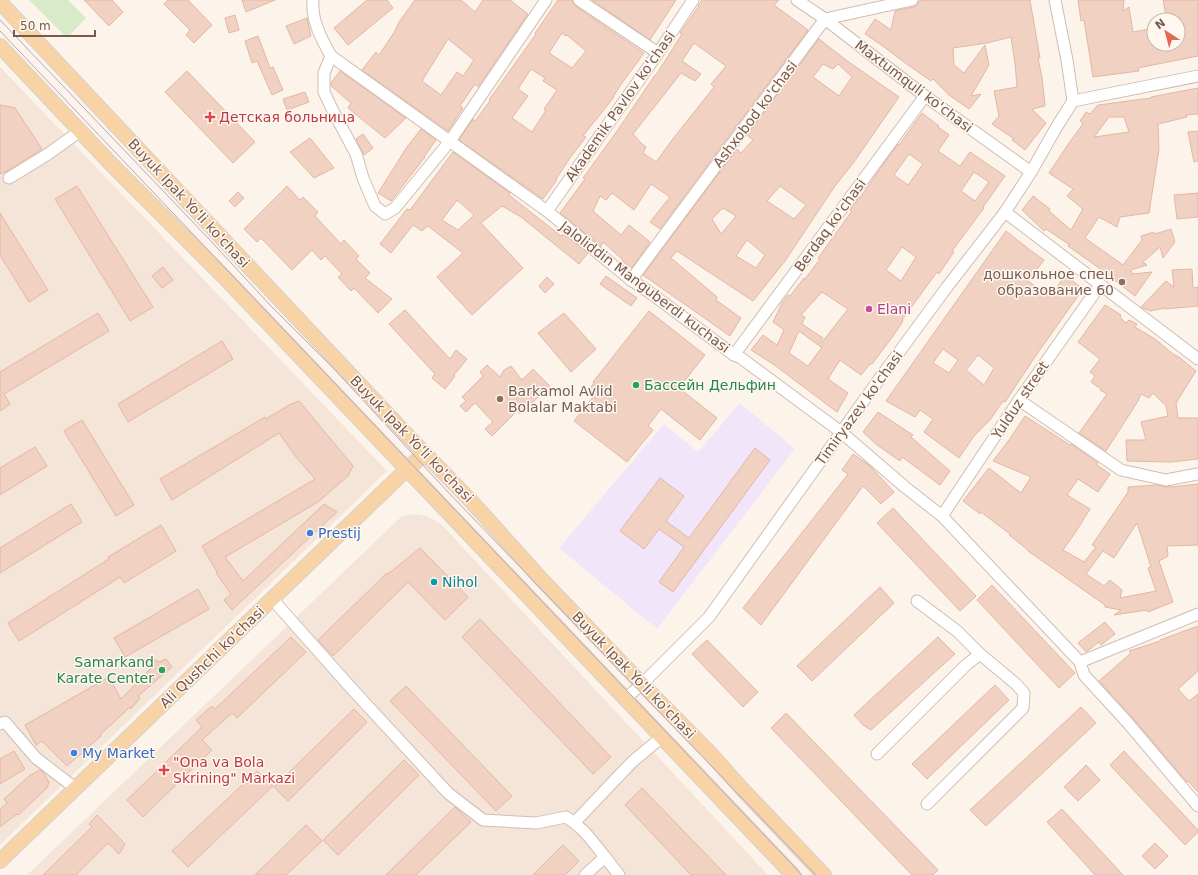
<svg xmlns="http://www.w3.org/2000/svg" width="1198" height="875" viewBox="0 0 1198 875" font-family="'DejaVu Sans',sans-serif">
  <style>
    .residential { fill: #f4e5d8 }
    .education { fill: #f1e6f9 }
    .green { fill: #d8eac8 }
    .building { fill: #f1d1c2; stroke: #e3b7a3; fill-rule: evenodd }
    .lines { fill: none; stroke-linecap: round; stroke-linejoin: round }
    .minor-casing { stroke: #d1bdb2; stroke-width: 13 }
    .major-casing { stroke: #d9d1cd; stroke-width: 16 }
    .minor { stroke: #fff; stroke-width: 11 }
    .major { stroke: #f8d3a5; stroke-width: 14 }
    .tram { stroke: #b6a7c7; stroke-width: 1 }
    .health-dot { fill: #e0444e; stroke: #fff8f0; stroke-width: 1.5 }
    .education-dot { fill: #8d6e63; stroke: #fff8f0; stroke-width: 1.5 }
    .hotel-dot { fill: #d1479c; stroke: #fff8f0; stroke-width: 1.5 }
    .leisure-dot { fill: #2e9e5b; stroke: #fff8f0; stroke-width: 1.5 }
    .shop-dot { fill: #3f7fe0; stroke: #fff8f0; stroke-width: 1.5 }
    .culture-dot { fill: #0f9aa8; stroke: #fff8f0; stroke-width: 1.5 }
    .labels { text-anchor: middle; stroke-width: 3; stroke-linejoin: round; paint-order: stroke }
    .street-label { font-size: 14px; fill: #77594d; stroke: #fff8f0 }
    .health-label { font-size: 14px; fill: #be3a42; stroke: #fff8f0; text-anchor: start }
    .education-label { font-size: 14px; fill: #785e54; stroke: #fff8f0; text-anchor: end }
    .hotel-label { font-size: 14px; fill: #b23c85; stroke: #fff8f0; text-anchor: start }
    .leisure-label { font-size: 14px; fill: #27864d; stroke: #fff8f0; text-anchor: start }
    .shop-label { font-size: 14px; fill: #366cbe; stroke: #fff8f0; text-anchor: start }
    .culture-label { font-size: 14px; fill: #0d838f; stroke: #fff8f0; text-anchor: start }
  </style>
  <rect width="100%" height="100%" fill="#fcf4ea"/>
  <g class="residential">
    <path d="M0 67 387 471 0 845Z"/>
    <path d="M415 514 426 516 441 524 768 875H27L402 516Z"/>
  </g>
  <path class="education" d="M740 403 795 449 657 629 559 548 664 424 698 452Z"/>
  <path class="green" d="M29 0H68L86 18 67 38Z"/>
  <g class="building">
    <path d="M84 0H112L123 12 109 26Z"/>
    <path d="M168 0H188L212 25 194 43 186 35 190 30 164 4Z"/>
    <path d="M242 0H275L246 12Z"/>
    <path d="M367 0H387L393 8 348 45 334 28Z"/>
    <path d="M415 0H461L475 12 483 0H510L528 14 487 74 478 87 475 84 460 106 463 108 448 131 362 70 376 52 379 55 395 31 399 22ZM448 39 474 60 463 76 457 72 441 95 422 81Z"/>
    <path d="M558 0H572L575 6 644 53 622 83 613 97H614L583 136 586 137 570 158 556 179 557 180 543 199 459 140 473 119 475 121 490 101 489 100 536 34 535 33ZM562 33 566 36 567 35 586 51 572 68 549 53ZM531 69 545 78 543 81 557 90 544 109 546 110 532 132 512 118 528 96 518 89Z"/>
    <path d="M592 0H676L650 40Z"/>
    <path d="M702 0H779L774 5 808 30 660 229 650 222 670 197 651 184 634 210 612 193 606 200 600 196 593 211 621 235 629 225 650 242 632 268 622 261 623 260 603 242 601 246 560 213 585 179 583 178 615 134 655 75H656L682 34 680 33 699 6H698ZM694 43 726 66 711 84 714 87 672 140 656 162 643 153 646 147 641 143 633 134 681 73 695 81 701 74 682 61Z"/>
    <path d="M925 0H1030L1040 58H1038L1042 77 1045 106 1032 109 1046 123 1025 150 1012 140 1013 138 992 124 999 116 994 91 1017 87 1015 63 1011 37 987 43 953 48 954 65 964 73 985 45 989 65 971 96 981 94 969 109 949 95 933 79 931 81 908 65 880 44 865 34 875 19 891 30 895 11 914 7 917 5 919 1Z"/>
    <path d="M1078 0H1124L1123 11 1129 7 1133 32 1154 28V44H1178V20H1167L1163 0H1198V56L1138 68 1139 71 1093 77 1084 20 1081 21Z"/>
    <path d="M235 15 239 30 229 33 225 18Z"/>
    <path d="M307 18 311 36 294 44 286 26Z"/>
    <path d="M258 36 270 68 273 67 283 90 272 95 257 61 252 63 245 41Z"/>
    <path d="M819 39 846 60 899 97 854 162 835 186 785 261 753 301 677 251 671 258 717 297 716 300 741 318 730 336 643 275 737 149 741 153 753 140 747 135ZM823 64 833 69 838 64 852 77 839 96 813 77ZM780 186 806 205 794 219 767 201ZM723 208 736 216 721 234 712 219ZM747 240 765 255 756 268 736 256Z"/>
    <path d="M187 71 255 142 233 163 165 92Z"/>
    <path d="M340 71 406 118 385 138 348 108 351 103 331 86V83Z"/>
    <path d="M1198 88V114L1186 115 1187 117 1158 124 1159 149 1149 213 1120 217 1117 227 1099 217 1085 238 1123 265 1142 240 1141 236 1154 232 1155 234 1171 229 1175 242 1163 258 1160 247 1143 262 1147 265 1131 270 1132 274 1152 272 1135 296 1113 279V278L1068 246 1070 245 1046 229 1044 231 1022 210 1033 196 1050 209 1049 211 1071 230 1083 209 1067 196 1073 189 1049 173 1069 143 1083 124 1080 121 1086 112 1090 114 1098 105 1151 98V97ZM1109 117H1124L1129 132 1094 137Z"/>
    <path d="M305 92 309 102 287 110 283 99Z"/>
    <path d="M0 105 15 108 42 149 9 170 0 174Z"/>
    <path d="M922 113 939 126 938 127 949 135 938 151 960 166 970 152 1005 176 983 207 984 208 952 251 954 252 939 274 937 272 902 320 903 321 891 339 872 364H870L861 375 840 360 828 379 848 393 837 412 773 364 751 350 763 335 777 345 784 330 773 322 782 303 788 295 790 296 804 278 805 279 820 259 818 258 852 211 850 210 856 202 859 197 860 198 882 166 898 144 899 145ZM909 154 923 164 908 185 894 175ZM974 172 989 182 975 201 961 191ZM902 247 916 257 901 281 886 270ZM822 292 848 309 819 346 822 347 808 366 789 353 799 331 818 345 823 338 802 324 805 317 801 315Z"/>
    <path d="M421 129 436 140 424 157H425L391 201 378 193 407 147Z"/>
    <path d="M1198 131V161L1194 162 1188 132Z"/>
    <path d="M363 134 373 148 364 155 356 139Z"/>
    <path d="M310 138 334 168 314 178 290 152Z"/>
    <path d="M453 152 510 193 509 195 561 236 564 234 588 253 579 264 521 217 502 206 481 223 523 268 472 315 437 277 463 253 428 226 422 231 413 225 391 253 380 244 407 209 410 210ZM457 200 474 215 458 230 442 220Z"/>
    <path d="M77 186 153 307 130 321 55 199Z"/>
    <path d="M287 186 300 200 303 197 318 212 315 216 341 244 344 240 359 256 356 259 370 273 365 278 392 299 378 313 354 288 351 291 338 277 342 274 325 256 321 260 312 250 292 270 261 238 257 242 244 229Z"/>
    <path d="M238 192 244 198 235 207 229 201Z"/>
    <path d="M1198 193V217L1177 219 1174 195Z"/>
    <path d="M0 213 48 290 29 302 0 255Z"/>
    <path d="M1006 231 1030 250 1044 260 1028 281 1050 297 1065 275 1083 289 1039 351 1005 402 1003 401 990 420 974 436 959 458 924 432 933 419 920 410 915 417 886 401ZM943 349 958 360 949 373 933 363ZM978 355 994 368 984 385 966 370Z"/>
    <path d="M163 267 173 280 162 288 152 276Z"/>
    <path d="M1192 269 1193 288 1198 287V306L1165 309V308L1150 311 1141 307 1166 281 1174 287 1172 270Z"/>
    <path d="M606 276 637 298 631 306 600 284Z"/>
    <path d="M547 277 554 284 545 293 539 286Z"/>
    <path d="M1105 305 1121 315 1120 317 1126 323 1129 320 1137 324 1135 327 1155 339 1173 354 1179 357 1196 371 1176 403 1178 418H1198V459L1171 462 1127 461 1126 440H1146L1141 422 1168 416 1166 406 1153 393 1149 398 1141 394 1138 401 1106 451 1079 433 1107 394 1100 390 1101 389 1091 382 1095 376 1090 372 1100 359 1078 342Z"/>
    <path d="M405 310 450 359 456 350 467 359 454 375 455 376 445 389 432 378 435 374 389 324Z"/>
    <path d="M649 311 705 355 679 388 717 418 700 440 661 409 648 426 653 430 627 462 574 421 593 397 587 392 594 383 593 382Z"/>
    <path d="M98 313 109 331 4 394 10 404 0 411V372Z"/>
    <path d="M564 313 596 349 571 372 538 333Z"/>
    <path d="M222 341 233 359 128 422 118 404Z"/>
    <path d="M487 365 500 377 504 370 511 366 522 380 533 369 550 386 520 414 517 411 492 436 485 429 493 422 475 403 466 412 460 406 466 401 462 397 483 376 480 372Z"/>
    <path d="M299 401 353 466 348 476 318 502 225 557 243 581 324 504 337 512 232 610 224 600 231 594 216 573 217 572 202 546 315 479 296 457 279 433 172 500 160 479 265 417 266 419 289 405Z"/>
    <path d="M878 412 913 435 911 437 950 471 940 485 902 457 900 461 877 445 863 432Z"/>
    <path d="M1025 416 1070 445 1071 444 1098 463 1097 465 1110 474 1098 492 1078 479 1067 495 1090 509 1075 533 1063 550 1084 562 1096 547 1092 545 1128 492V487L1158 485 1165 487 1171 486V487L1198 484V545L1167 546 1168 556 1159 561 1173 602 1148 612 1147 610 1114 615 1121 610 1105 607V605L1028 551V550L1009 535 1010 534 981 512 980 514 963 501 989 468 1021 493 1031 477 993 461 1009 440ZM1137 523 1151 567 1148 568 1156 591 1120 598 1122 590 1110 580 1104 586 1086 574 1103 551 1114 558Z"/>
    <path d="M82 420 134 505 116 516 64 431Z"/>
    <path d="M35 447 47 466 0 495V468Z"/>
    <path d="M755 448 770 460 673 592 659 582 684 547 659 529 644 549 620 531 660 478 684 496 666 521 689 538Z"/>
    <path d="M853 454 869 465 894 492 881 504 863 486 761 625 743 608 848 474 842 470Z"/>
    <path d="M71 504 82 522 0 573V548Z"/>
    <path d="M893 508 976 596 960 611 877 523Z"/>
    <path d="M161 525 176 551 124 583 120 577 19 641 8 623 109 559 108 557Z"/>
    <path d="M420 548 468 597 445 620 408 582 333 656 318 640 387 573 388 574Z"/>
    <path d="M992 585 1075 673 1059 688 977 600Z"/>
    <path d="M880 587 894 603 812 681 797 666Z"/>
    <path d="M198 589 209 609 125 657 114 638Z"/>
    <path d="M480 619 611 757 593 774 462 637Z"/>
    <path d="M1105 622 1115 634 1101 645 1099 642 1086 652 1078 643Z"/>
    <path d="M1198 626V671L1178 689 1189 701 1198 694V792L1188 781 1187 782 1132 717 1099 681 1131 653 1129 651 1160 641V640Z"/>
    <path d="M291 637 306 652 237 718 232 713 202 740 212 750 143 817 127 800 202 727 196 720 212 706 215 709Z"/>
    <path d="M938 637 955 654 871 730 863 725 854 715Z"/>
    <path d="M707 640 758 692 743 707 692 654Z"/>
    <path d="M166 659 172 667 138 696 140 698 131 709 130 707 100 735 101 736 67 766 42 741 36 745 25 725 109 677 121 699 151 668 149 666 155 660 159 662Z"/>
    <path d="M995 685 1009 700 927 779 912 764Z"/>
    <path d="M406 686 512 796 496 811 390 701Z"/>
    <path d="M1081 707 1096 723 986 826 970 810Z"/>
    <path d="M354 709 367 722 288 801 274 787Z"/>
    <path d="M786 713 938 870 933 875H912L771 728Z"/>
    <path d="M14 751 25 769 0 784V759Z"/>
    <path d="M1124 751 1198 830V832L1185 845 1110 765Z"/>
    <path d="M404 760 419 775 338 855 323 840Z"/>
    <path d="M1086 765 1100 780 1078 801 1064 787Z"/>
    <path d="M40 770 43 772 49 782 47 788 18 815 17 814 0 827V809L7 803 4 799 29 776Z"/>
    <path d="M257 771 273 786 188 867 172 851Z"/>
    <path d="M642 788 726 875H691L625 805Z"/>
    <path d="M455 807 471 822 416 875H386Z"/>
    <path d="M1062 809 1123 875H1095L1047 822Z"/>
    <path d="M97 815 125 844 119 854 108 843 76 875H43L92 827 89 824Z"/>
    <path d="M306 825 322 841 286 875H255Z"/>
    <path d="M1155 843 1168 856 1155 869 1142 856Z"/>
    <path d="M563 845 579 861 565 875H533Z"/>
  </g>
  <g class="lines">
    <g class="minor-casing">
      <g id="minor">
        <path d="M313 0C311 20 322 40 331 56L547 211 631 280 649 292 734 355 741 358 841 432 905 487 942 516 1080 662 1084 675 1127 722 1198 806"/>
        <path d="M579 0 658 53"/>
        <path d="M797 0 825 19 925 96 1031 172"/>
        <path d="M1055 0 1067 60 1073 101"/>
        <path d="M331 56 324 73V92L333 111 356 154 363 178 375 206 385 214 395 208 450 141 546 0"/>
        <path d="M1073 101 1198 76"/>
        <path d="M9 178 48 154 80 131"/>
        <path d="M547 211 658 53 693 0"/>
        <path d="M1005 212 1198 359"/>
        <path d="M631 280 825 19 912 0"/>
        <path d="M734 355 925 96"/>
        <path d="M1019 400 1121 470 1166 480 1198 474"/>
        <path d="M942 516 1019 400 1100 285"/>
        <path d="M273 600 352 689 448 793 483 820 536 823 566 817C584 828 592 841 605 857L585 875"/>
        <path d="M1080 662 1198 614"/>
        <path d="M625 699 642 684 709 617 880 378 947 287 1005 212 1031 172 1056 128 1073 101"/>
        <path d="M0 724 5 722 36 758 75 788"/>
        <path d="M877 754 966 665 980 654 957 631 917 601"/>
        <path d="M927 804 1023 708 1024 693 1016 684 980 654"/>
        <path d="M575 822 632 762 662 737"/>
        <path d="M605 857 619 875"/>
      </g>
    </g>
    <g class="major-casing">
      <g id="major">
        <path d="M0 2 409 437 471 501 543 581 642 684 710 753 743 790 824 875"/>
        <path d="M0 46 112 165 225 278 793 875"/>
        <path d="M0 861 407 469 425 454"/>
      </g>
    </g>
    <use href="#minor" class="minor"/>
    <use href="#major" class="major"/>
    <g class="tram">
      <path d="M0 20 208 238 270 305 335 370 448 492 816 875"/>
      <path d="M0 31 802 875"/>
    </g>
  </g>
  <g class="health-dot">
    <path d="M208 111h4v4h4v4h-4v4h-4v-4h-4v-4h4z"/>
    <path d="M162 764h4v4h4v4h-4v4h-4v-4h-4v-4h4z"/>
  </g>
  <g class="education-dot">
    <circle cx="1122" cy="282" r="4"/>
    <circle cx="500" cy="399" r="4"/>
  </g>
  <circle class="hotel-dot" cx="869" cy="309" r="4"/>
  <g class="leisure-dot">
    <circle cx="636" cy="385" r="4"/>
    <circle cx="162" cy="670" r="4"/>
  </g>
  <g class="shop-dot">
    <circle cx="310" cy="533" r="4"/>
    <circle cx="74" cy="753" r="4"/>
  </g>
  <circle class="culture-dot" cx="434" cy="582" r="4"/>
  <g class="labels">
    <g class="street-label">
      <text transform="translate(914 86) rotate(37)" y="5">Maxtumquli ko'chasi</text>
      <text transform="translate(620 106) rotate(-55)" y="5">Akademik Pavlov ko'chasi</text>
      <text transform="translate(755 114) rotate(-53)" y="5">Ashxobod ko'chasi</text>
      <text transform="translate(189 203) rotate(47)" y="5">Buyuk Ipak Yo'li ko'chasi</text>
      <text transform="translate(830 225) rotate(-54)" y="5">Berdaq ko'chasi</text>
      <text transform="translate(645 287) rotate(37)" y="5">Jaloliddin Manguberdi kuchasi</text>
      <text transform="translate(1020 400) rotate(-56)" y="5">Yulduz street</text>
      <text transform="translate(859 408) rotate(-54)" y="5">Timiryazev ko'chasi</text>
      <text transform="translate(412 439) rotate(46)" y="5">Buyuk Ipak Yo'li ko'chasi</text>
      <text transform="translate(212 657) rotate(-44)" y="5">Ali Qushchi ko'chasi</text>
      <text transform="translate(634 675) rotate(46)" y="5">Buyuk Ipak Yo'li ko'chasi</text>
    </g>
    <g class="health-label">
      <text x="219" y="122">Детская больница</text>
      <text x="173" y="767">"Ona va Bola<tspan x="173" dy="16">Skrining" Markazi</tspan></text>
    </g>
    <g class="education-label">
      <text x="1114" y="279">дошкольное спец<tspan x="1114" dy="16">образование 60</tspan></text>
      <text x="508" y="396" text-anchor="start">Barkamol Avlid<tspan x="508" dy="16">Bolalar Maktabi</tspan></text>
    </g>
    <g class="hotel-label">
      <text x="877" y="314">Elani</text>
    </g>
    <g class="leisure-label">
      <text x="644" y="390">Бассейн Дельфин</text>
      <text x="154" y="667" text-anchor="end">Samarkand<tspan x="154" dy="16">Karate Center</tspan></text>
    </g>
    <g class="shop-label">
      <text x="318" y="538">Prestij</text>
      <text x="82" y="758">My Market</text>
    </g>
    <g class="culture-label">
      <text x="442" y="587">Nihol</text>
    </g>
  </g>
  <g transform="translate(1166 32) rotate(324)"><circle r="19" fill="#fff8f0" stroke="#c9b8af"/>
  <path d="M0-3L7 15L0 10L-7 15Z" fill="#e26853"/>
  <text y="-6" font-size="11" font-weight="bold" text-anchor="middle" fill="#77594d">N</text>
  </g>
  <path d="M14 30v6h81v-6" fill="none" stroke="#77594d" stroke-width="2"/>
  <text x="20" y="30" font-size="12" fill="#77594d" stroke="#fff8f0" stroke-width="3" paint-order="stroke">50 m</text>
</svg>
